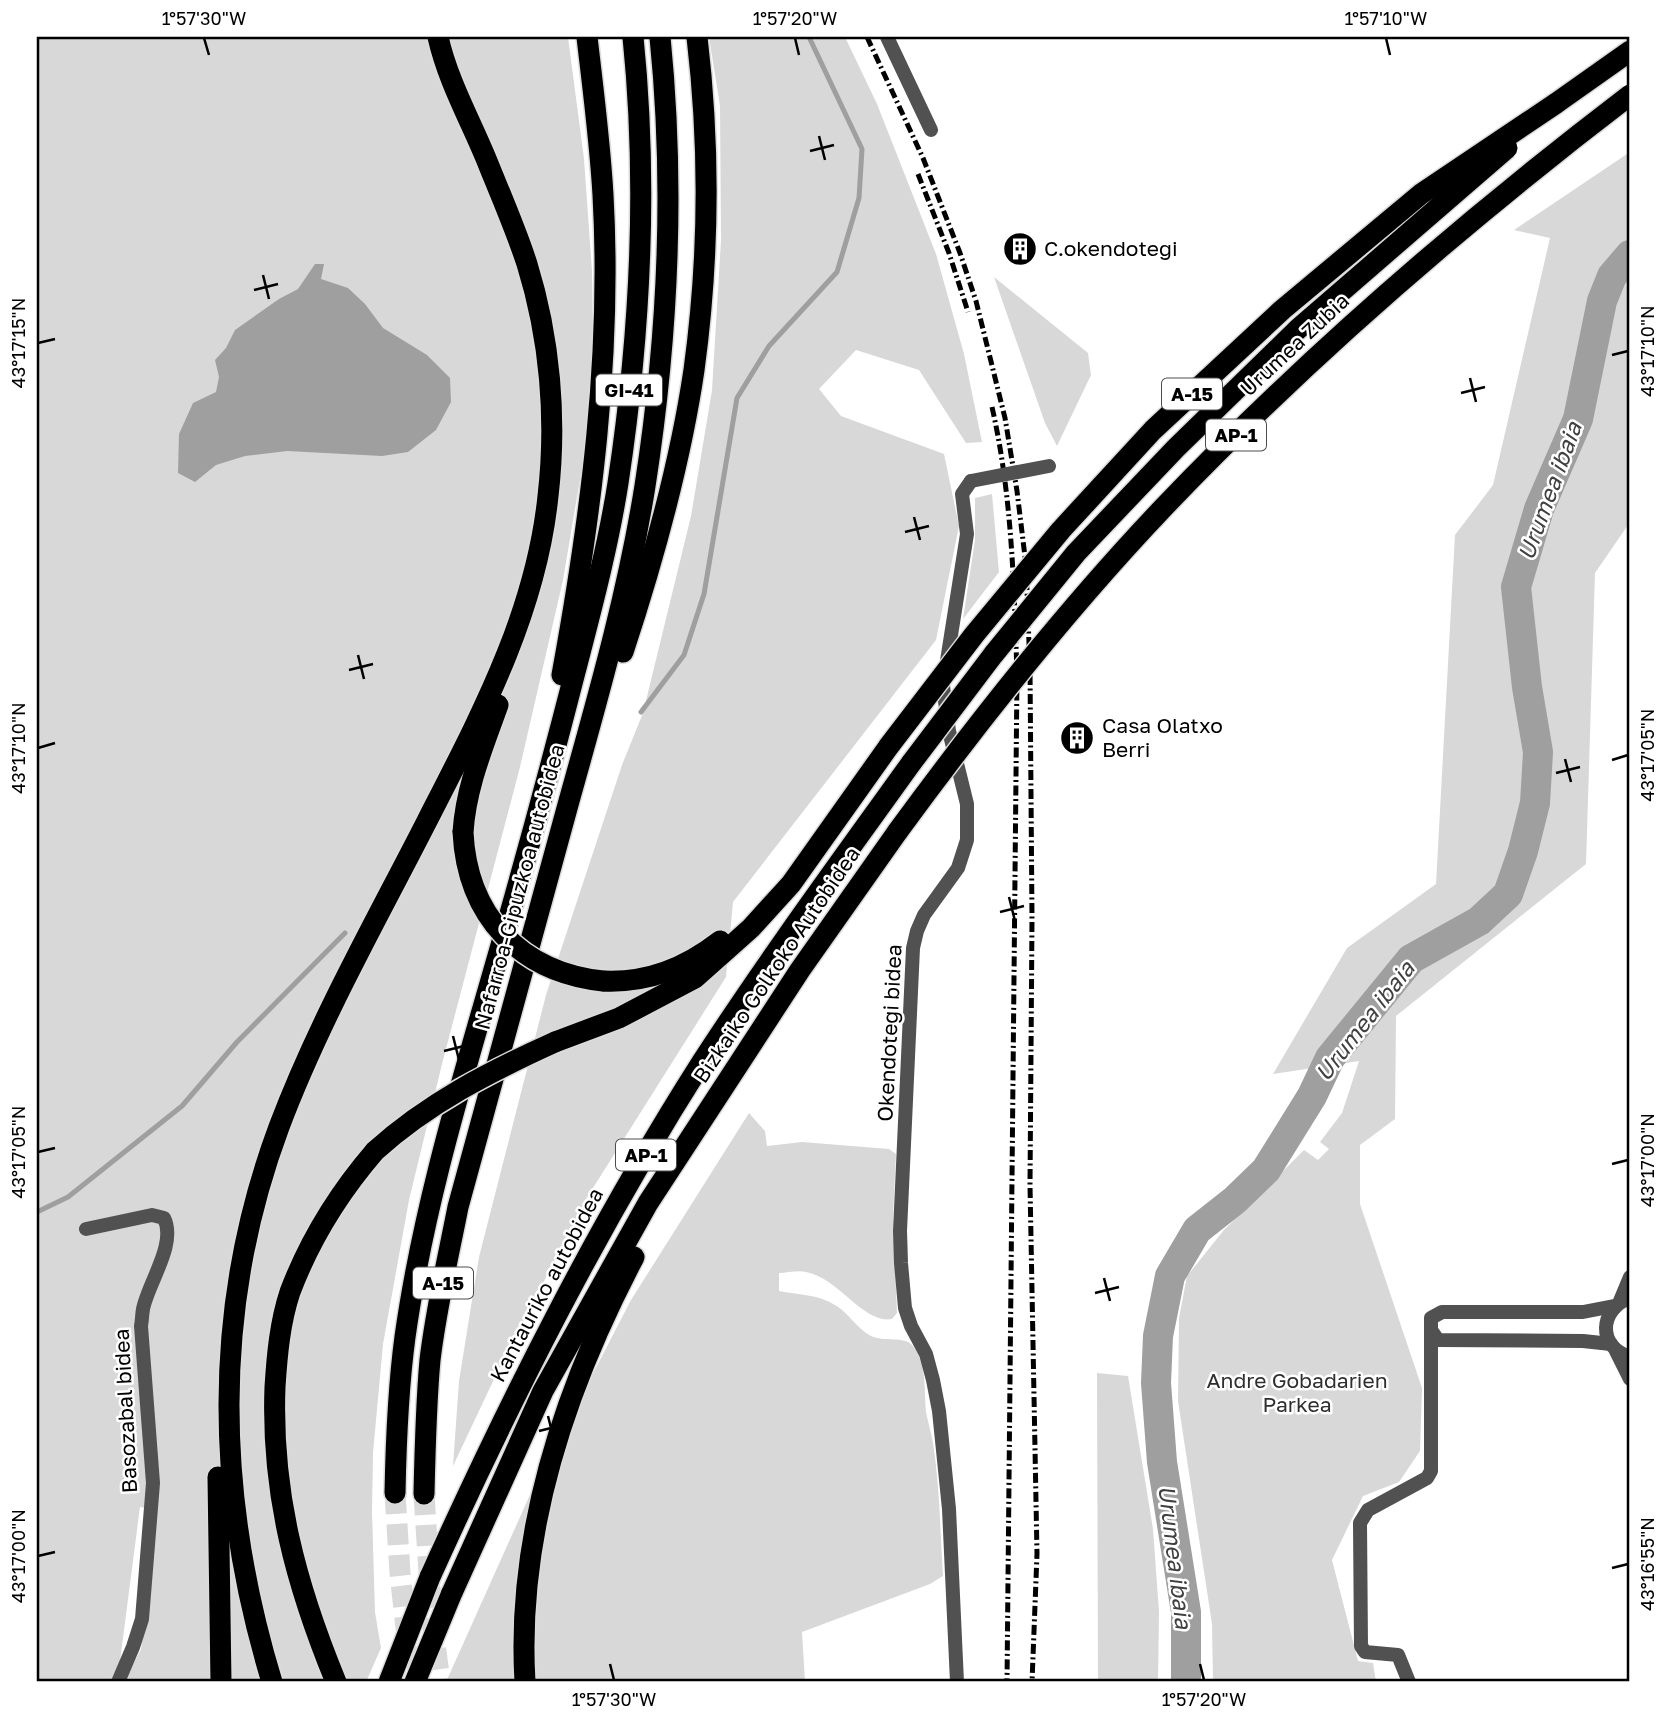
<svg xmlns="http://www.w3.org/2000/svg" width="1667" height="1719" viewBox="0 0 1667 1719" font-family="'Golos Text',sans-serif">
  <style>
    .green { fill: #d8d8d8 }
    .water { fill: #9f9f9f }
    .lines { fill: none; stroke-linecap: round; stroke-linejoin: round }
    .stream { stroke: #9f9f9f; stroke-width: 5 }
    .river { stroke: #9f9f9f; stroke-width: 30 }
    .motorway-tunnel { stroke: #d9d9d9; stroke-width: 21; stroke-dasharray: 21 10; stroke-linecap: butt }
    .motorway-casing { stroke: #dbdbdb; stroke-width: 24 }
    .minor { stroke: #515151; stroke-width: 14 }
    .motorway { stroke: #000; stroke-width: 21 }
    .rail { stroke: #000; stroke-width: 5; stroke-dasharray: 10 3.5 2 3.5; stroke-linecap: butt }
    .motorway-bridge-casing { stroke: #dbdbdb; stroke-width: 24; stroke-linecap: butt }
    .minor-bridge { stroke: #515151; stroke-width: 14 }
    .motorway-bridge { stroke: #000; stroke-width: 21 }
    .ticks { fill: none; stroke: #000; stroke-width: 2.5 }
    .labels { text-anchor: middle; stroke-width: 5; stroke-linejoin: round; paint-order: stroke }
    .shield { fill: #fff; stroke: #4c4c4c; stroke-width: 2 }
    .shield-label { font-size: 19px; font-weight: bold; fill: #000 }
    .poi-label { font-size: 21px; fill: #000; stroke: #fff; text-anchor: start }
    .street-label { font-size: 21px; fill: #000; stroke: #fff }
    .park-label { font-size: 21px; fill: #2f2f2f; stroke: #fff }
    .water-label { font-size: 23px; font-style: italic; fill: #404040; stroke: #fff }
    .neatline { fill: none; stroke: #000; stroke-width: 2.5 }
    .ticks-label { font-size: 18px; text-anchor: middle; fill: #000 }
  </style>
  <rect width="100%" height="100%" fill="#fff"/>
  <g class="green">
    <path d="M37 37H568L584 159 592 271 593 352 589 426 563 580 520 767 442 1064 409 1200 383 1344 373 1453 372 1512 375 1612 381 1648 366 1682H124L141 1649 153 1561 155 1510 140 1507 120 1661 110 1682H37Z"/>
    <path d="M709 37H845L877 104 936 254 964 354 982 442 966 443 919 370 856 350 819 389 841 416 944 454 959 526 936 640 733 902 726 977 586 1199 495 1377 453 1466 459 1381 479 1257 546 995 622 765 643 713 691 516 712 390 721 240 720 106Z"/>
    <path d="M1630 152V522L1595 573 1586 864 1396 1016 1395 1119 1360 1145V1204L1422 1388 1420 1451 1399 1482 1363 1496 1332 1560 1358 1661 1373 1663 1376 1682H1213L1212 1624 1178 1401 1179 1318 1187 1276 1224 1230 1304 1150 1318 1160 1329 1149 1320 1142 1342 1113 1359 1061 1273 1074 1347 948 1436 884 1455 535 1493 485 1550 238 1514 230Z"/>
    <path d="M994 277 1088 353 1091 375 1057 446 1045 423Z"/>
    <path d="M992 494 999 572 963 619 975 540V498Z"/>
    <path d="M749 1113 765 1131 767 1146 802 1142 889 1149 896 1154 893 1217 897 1313 892 1319C863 1324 839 1278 806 1272 798 1270 787 1273 779 1273V1291C798 1295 818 1294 835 1305 849 1313 857 1329 871 1336 883 1342 905 1336 912 1345 927 1362 924 1390 926 1412 928 1422 931 1432 933 1443 940 1487 940 1532 943 1576L930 1584 802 1632 805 1682H446L529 1497 631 1300Z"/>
    <path d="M1097 1373 1128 1376 1153 1529 1159 1612 1158 1682H1098Z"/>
  </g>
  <path class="water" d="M315 264H324L321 279 348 288 365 304 383 328 427 355 450 378 451 402 436 430 408 452 382 456 287 451 245 456 216 465 195 482 178 473 179 434 193 403 216 392 219 377 215 360 226 348 235 330 279 299 298 289Z"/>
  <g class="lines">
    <g class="stream">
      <path d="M641 712 684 655 704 594 737 398 769 346 837 272 859 198 862 149 809 37"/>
      <path d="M37 1212 68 1197 182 1106 237 1042 345 933"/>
    </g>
    <path class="river" d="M1186 1682V1612L1162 1462 1156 1383 1158 1336 1170 1276 1197 1230 1235 1200 1266 1170 1312 1096 1330 1058 1411 959 1479 921 1508 894 1523 851 1535 803 1538 752 1527 687 1516 587 1539 509 1578 419 1602 301 1612 276 1630 255"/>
    <g class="motorway-tunnel">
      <path d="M395 1493 400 1573 412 1682"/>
      <path d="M424 1494 432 1620 440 1682"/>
    </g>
    <g class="motorway-casing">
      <g id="motorway">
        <path d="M1555 104 1630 51"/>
        <path d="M623 652C653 561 680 465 694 370 709 260 710 147 697 37"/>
        <path d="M562 675C591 517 612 356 603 195 600 142 593 89 587 37"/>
        <path d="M463 832C466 787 483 747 498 705"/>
        <path d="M603 981C648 983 685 968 720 941"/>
        <path d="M555 1042 619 1018 695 978 751 928 791 884 889 746"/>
        <path d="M218 1477 221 1682"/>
        <path d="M395 1493C396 1441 398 1389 405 1337 425 1194 470 1056 509 917 532 836 554 754 575 672 591 610 608 547 618 483 640 337 648 184 633 37"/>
        <path d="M424 1494C425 1449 426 1404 430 1360 436 1309 448 1258 458 1207 494 1072 532 937 569 801 598 697 628 593 645 486 668 338 675 186 660 37"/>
        <path d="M430 1577C510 1400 597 1227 702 1062 768 960 841 861 912 762"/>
        <path d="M451 1595 543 1391 648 1203 800 970 898 831"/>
        <path d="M272 1682C216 1498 211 1309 279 1127 319 1021 376 921 427 821 480 717 536 614 548 496 557 419 550 338 527 264 516 230 502 198 489 166 472 123 448 82 438 37"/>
        <path d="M336 1682C296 1585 271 1493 275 1387 277 1355 280 1322 290 1292 310 1239 338 1194 375 1151"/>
        <path d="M525 1682C516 1533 565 1388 634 1257"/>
      </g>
    </g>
    <g class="minor">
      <path d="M887 37 931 130"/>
      <path d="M86 1229 152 1215 164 1218C177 1244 148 1283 143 1309 142 1315 142 1321 141 1326L153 1483 142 1619 133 1647 118 1682"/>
      <path d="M1630 1298C1599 1309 1597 1347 1630 1357"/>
      <path d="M1620 1301 1630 1277"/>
      <path d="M1611 1344 1583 1341 1438 1340 1431 1330V1318L1442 1312H1583L1614 1306"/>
      <path d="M1616 1351 1630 1379"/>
      <path d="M957 1682 949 1509 939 1411 933 1380 926 1354 911 1326 905 1308 901 1263 900 1231 913 948 917 931 924 915 958 868 967 840V804L949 731 943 686 967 534 962 494 971 481"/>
      <path d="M1409 1682 1398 1655 1365 1652 1361 1646 1360 1523 1368 1510 1427 1478 1431 1471V1330"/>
    </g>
    <use href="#motorway" class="motorway"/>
    <g class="rail">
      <path d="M867 37 923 158 960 253 976 301 1005 418 1017 491 1026 565 1030 669 1032 919 1030 1185 1037 1554 1032 1682"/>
      <path d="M918 174 949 253 968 312"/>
      <path d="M992 407C1012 495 1014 585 1017 675L1007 1682"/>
    </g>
    <g class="motorway-bridge-casing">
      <g id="motorway-bridge">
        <path d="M889 746 974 635 1061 530 1153 430 1282 310 1421 194 1555 104"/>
        <path d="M912 762 993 655 1076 553 1176 448 1298 329 1507 148"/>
        <path d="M898 831C980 719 1067 609 1163 508 1306 358 1465 221 1630 95"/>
        <path d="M463 832C467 916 520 972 603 981"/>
        <path d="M375 1151C428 1103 489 1072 555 1042"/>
        <path d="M389 1682 430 1577"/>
        <path d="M415 1682 451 1595"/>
      </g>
    </g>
    <path class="minor-bridge" d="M971 481 1049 466"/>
    <use href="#motorway-bridge" class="motorway-bridge"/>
  </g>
  <path class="ticks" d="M204 38 209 55M795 38 799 55M1386 38 1390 55M819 136 825 160M810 151 834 145M263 275 269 299M254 290 278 284M38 343 55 339M1612 355 1628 351M1470 378 1476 402M1461 393 1485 387M914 517 920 540M905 532 929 526M358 655 364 679M349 670 373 664M38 748 55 743M1565 759 1571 782M1612 760 1628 755M1556 773 1580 767M1009 897 1015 921M1000 912 1024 906M453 1036 459 1060M444 1051 468 1045M38 1152 55 1148M1612 1164 1628 1160M1104 1278 1110 1301M1095 1293 1119 1287M548 1416 554 1440M539 1431 563 1425M38 1556 55 1552M1612 1568 1628 1564M610 1664 614 1680M1200 1664 1204 1680"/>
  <defs>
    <g id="building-disc" transform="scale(1.75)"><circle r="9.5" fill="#000" stroke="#fff"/><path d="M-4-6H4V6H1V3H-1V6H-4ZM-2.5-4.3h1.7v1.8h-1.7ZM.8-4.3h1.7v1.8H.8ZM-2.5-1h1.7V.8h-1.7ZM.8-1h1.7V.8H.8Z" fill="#fff"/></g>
  </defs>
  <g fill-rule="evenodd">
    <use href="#building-disc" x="1020" y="249"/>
    <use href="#building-disc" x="1077" y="738"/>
  </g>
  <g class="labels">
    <g class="shield">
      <rect x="596" y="374.5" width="66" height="31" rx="5"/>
      <rect x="1162" y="378.5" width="60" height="31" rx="5"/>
      <rect x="1206" y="419.5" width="60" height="31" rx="5"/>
      <rect x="616" y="1139.5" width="60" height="31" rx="5"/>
      <rect x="413" y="1267.5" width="60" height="31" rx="5"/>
    </g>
    <g class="shield-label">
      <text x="629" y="397">GI-41</text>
      <text x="1192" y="401">A-15</text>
      <text x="1236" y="442">AP-1</text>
      <text x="646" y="1162">AP-1</text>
      <text x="443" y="1290">A-15</text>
    </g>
    <g class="poi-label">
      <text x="1044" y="256">C.okendotegi</text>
      <text x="1102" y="733">Casa Olatxo<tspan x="1102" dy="24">Berri</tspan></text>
    </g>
    <g class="street-label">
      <text transform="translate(1295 345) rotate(-43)" y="7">Urumea Zubia</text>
      <text transform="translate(520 887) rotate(-75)" y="7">Nafarroa-Gipuzkoa autobidea</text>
      <text transform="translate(777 965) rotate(-56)" y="7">Bizkaiko Golkoko Autobidea</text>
      <text transform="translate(890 1033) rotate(-87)" y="7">Okendotegi bidea</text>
      <text transform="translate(547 1285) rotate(-62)" y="7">Kantauriko autobidea</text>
      <text transform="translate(126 1411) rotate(-93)" y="7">Basozabal bidea</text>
    </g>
    <g class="park-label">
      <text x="1297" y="1388">Andre Gobadarien<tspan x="1297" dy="24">Parkea</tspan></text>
    </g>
    <g class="water-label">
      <text transform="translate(1550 491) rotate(-70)" y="8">Urumea ibaia</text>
      <text transform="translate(1365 1021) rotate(-52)" y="8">Urumea ibaia</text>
      <text transform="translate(1175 1557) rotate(83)" y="8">Urumea ibaia</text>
    </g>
  </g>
  <rect width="1667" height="1719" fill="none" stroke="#ffffff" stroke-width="77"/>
  <rect x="38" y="38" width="1590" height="1642" class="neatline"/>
  <g class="ticks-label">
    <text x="204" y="25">1°57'30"W</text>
    <text x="795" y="25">1°57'20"W</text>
    <text x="1386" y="25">1°57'10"W</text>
    <text transform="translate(19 343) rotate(-90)" y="6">43°17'15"N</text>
    <text transform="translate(1648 351) rotate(-90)" y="6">43°17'10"N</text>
    <text transform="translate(19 748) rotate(-90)" y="6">43°17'10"N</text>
    <text transform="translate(1648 755) rotate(-90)" y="6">43°17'05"N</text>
    <text transform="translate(19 1152) rotate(-90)" y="6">43°17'05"N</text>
    <text transform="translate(1648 1160) rotate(-90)" y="6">43°17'00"N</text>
    <text transform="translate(19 1556) rotate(-90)" y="6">43°17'00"N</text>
    <text transform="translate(1648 1564) rotate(-90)" y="6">43°16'55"N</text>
    <text x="614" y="1706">1°57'30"W</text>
    <text x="1204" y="1706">1°57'20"W</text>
  </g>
</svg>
